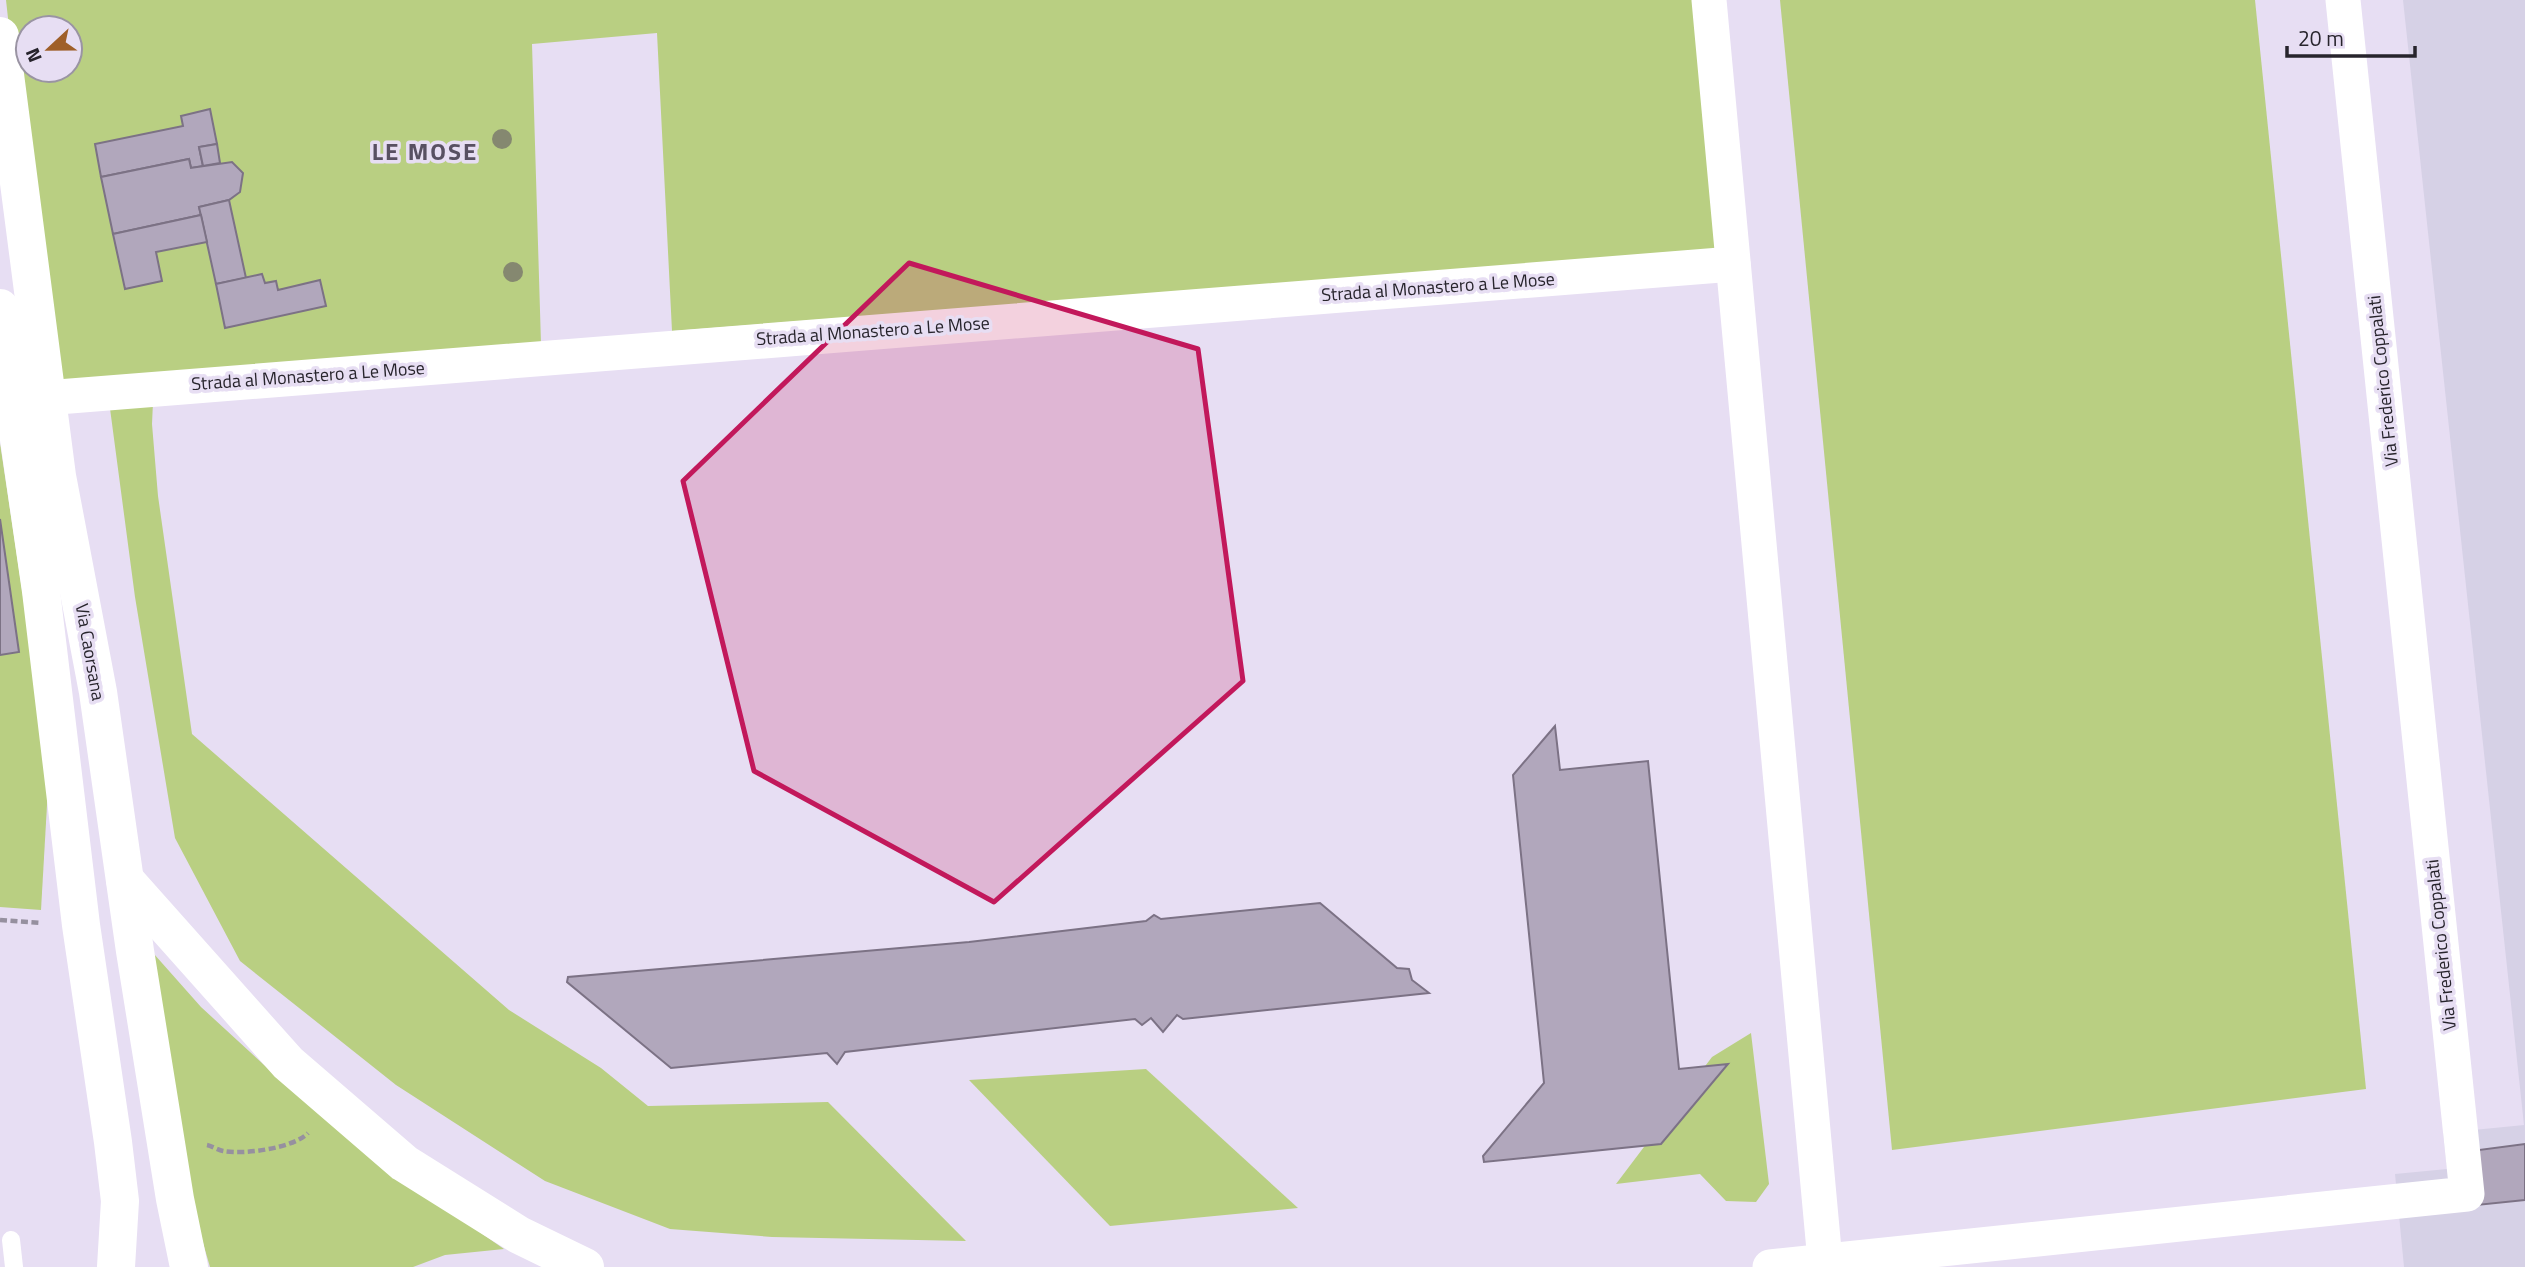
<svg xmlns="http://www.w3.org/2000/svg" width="2525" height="1267" viewBox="0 0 2525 1267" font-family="'Titillium Web',sans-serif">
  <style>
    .industrial { fill: #d6d1e6 }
    .green { fill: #b9cf82; fill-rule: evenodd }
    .building { fill: #b1a7bc; stroke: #7c7285; stroke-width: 2 }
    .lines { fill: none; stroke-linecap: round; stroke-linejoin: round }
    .path { stroke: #96909f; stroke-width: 4.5; stroke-dasharray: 7 3.5; stroke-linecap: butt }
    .lane { stroke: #fff; stroke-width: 18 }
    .street { stroke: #fff; stroke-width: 35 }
    .primary { stroke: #fff; stroke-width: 38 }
    .tree { fill: #858870 }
    .marked { fill: #c2185b; fill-opacity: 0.2; stroke: #c2185b; stroke-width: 5; stroke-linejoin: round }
    .labels { text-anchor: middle; stroke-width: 7; stroke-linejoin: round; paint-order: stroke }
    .street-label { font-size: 18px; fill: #27242c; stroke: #e7def3 }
    .district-label { font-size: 24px; font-weight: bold; letter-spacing: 2px; fill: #585062; stroke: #e7def3 }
  </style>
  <rect width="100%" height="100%" fill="#e7def3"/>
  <path class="industrial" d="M2403 0H2525V1267H2404L2395 1174 2447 1169 2443 1133 2524 1125Z"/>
  <g class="green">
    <path d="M6 0H1709L1734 249 672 331 657 33 532 44 541 344 49 389ZM28 28H70V70H28Z"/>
    <path d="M1780 0H2255L2366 1089 1892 1150Z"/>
    <path d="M109 401 153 402 152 424 158 496 192 734 509 1010 601 1068 648 1106 828 1102 966 1241 772 1237 670 1229 545 1181 396 1085 240 961 175 838 135 597Z"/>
    <path d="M0 443 49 770 41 910 0 907Z"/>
    <path d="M154 954 201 1007 275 1075 372 1157 504 1249 445 1255 413 1267H210L194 1212Z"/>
    <path d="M1751 1033 1769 1184 1756 1202 1726 1201 1700 1174 1616 1184 1712 1057Z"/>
    <path d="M1146 1069 1298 1208 1110 1226 969 1080Z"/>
  </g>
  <g class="building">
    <path d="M210 109 217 144 199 147 203 166 191 168 189 159 101 177 95 144 183 126 181 116Z"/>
    <path d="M217 144 220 163 203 166 199 147Z"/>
    <path d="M189 159 191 168 232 162 243 173 240 192 229 200 199 207 201 215 113 234 101 177Z"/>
    <path d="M229 200 246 278 216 284 199 207Z"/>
    <path d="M201 215 207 242 156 252 162 281 125 289 113 234Z"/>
    <path d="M262 274 265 283 276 281 278 290 320 280 326 306 225 328 216 284Z"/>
    <path d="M0 519 19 652 0 655Z"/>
    <path d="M1555 726 1560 770 1648 761 1679 1069 1728 1064 1661 1144 1484 1162 1483 1156 1544 1083 1513 775Z"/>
    <path d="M1320 903 1397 968 1409 969 1412 980 1429 993 1183 1019 1177 1015 1163 1032 1151 1018 1142 1025 1135 1019 845 1052 837 1064 827 1053 671 1068 567 982 568 977 969 942 1146 921 1154 915 1161 919Z"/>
    <path d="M2525 1144V1200L2477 1205 2471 1151Z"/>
  </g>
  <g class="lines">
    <g class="path">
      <path d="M0 920 41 923"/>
      <path d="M207 1145C212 1146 218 1150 223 1151 244 1155 294 1148 308 1133"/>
    </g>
    <path class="lane" d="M11 1240 14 1267"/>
    <g class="street">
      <path d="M1709 0 1825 1261"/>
      <path d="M20 400 1733 264"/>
      <path d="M1770 1267 2467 1194 2343 0"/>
    </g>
    <g class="primary">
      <path d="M0 36 57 476 98 692 135 951 175 1199 189 1267"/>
      <path d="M0 308 41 591 81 925 113 1142 120 1201 116 1267"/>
      <path d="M125 880 288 1063 404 1163 519 1235 585 1267"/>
    </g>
  </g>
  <g class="tree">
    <circle cx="502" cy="139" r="10"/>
    <circle cx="513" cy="272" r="10"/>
  </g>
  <path class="marked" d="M909 263 1198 349 1243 681 994 902 754 771 683 481Z"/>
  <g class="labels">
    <g class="street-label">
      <text transform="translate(1438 287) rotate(-4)" y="6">Strada al Monastero a Le Mose</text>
      <text transform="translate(873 331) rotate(-4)" y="6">Strada al Monastero a Le Mose</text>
      <text transform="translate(308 376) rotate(-4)" y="6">Strada al Monastero a Le Mose</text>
      <text transform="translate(2383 381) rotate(-96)" y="6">Via Frederico Coppalati</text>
      <text transform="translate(90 652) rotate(80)" y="6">Via Caorsana</text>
      <text transform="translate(2441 945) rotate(-96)" y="6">Via Frederico Coppalati</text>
    </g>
    <g class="district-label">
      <text x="425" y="160">LE MOSE</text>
    </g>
  </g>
  <g transform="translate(49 49) rotate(248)"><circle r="33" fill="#e7def3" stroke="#9a94a3" stroke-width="2"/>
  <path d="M0-5L12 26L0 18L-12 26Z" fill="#9f5f29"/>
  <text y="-10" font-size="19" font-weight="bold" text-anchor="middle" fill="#27242c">N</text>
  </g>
  <path d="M2287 46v10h128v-10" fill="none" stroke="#27242c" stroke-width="3.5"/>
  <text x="2298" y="46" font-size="21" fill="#27242c" stroke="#e7def3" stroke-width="5" paint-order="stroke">20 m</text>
</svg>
